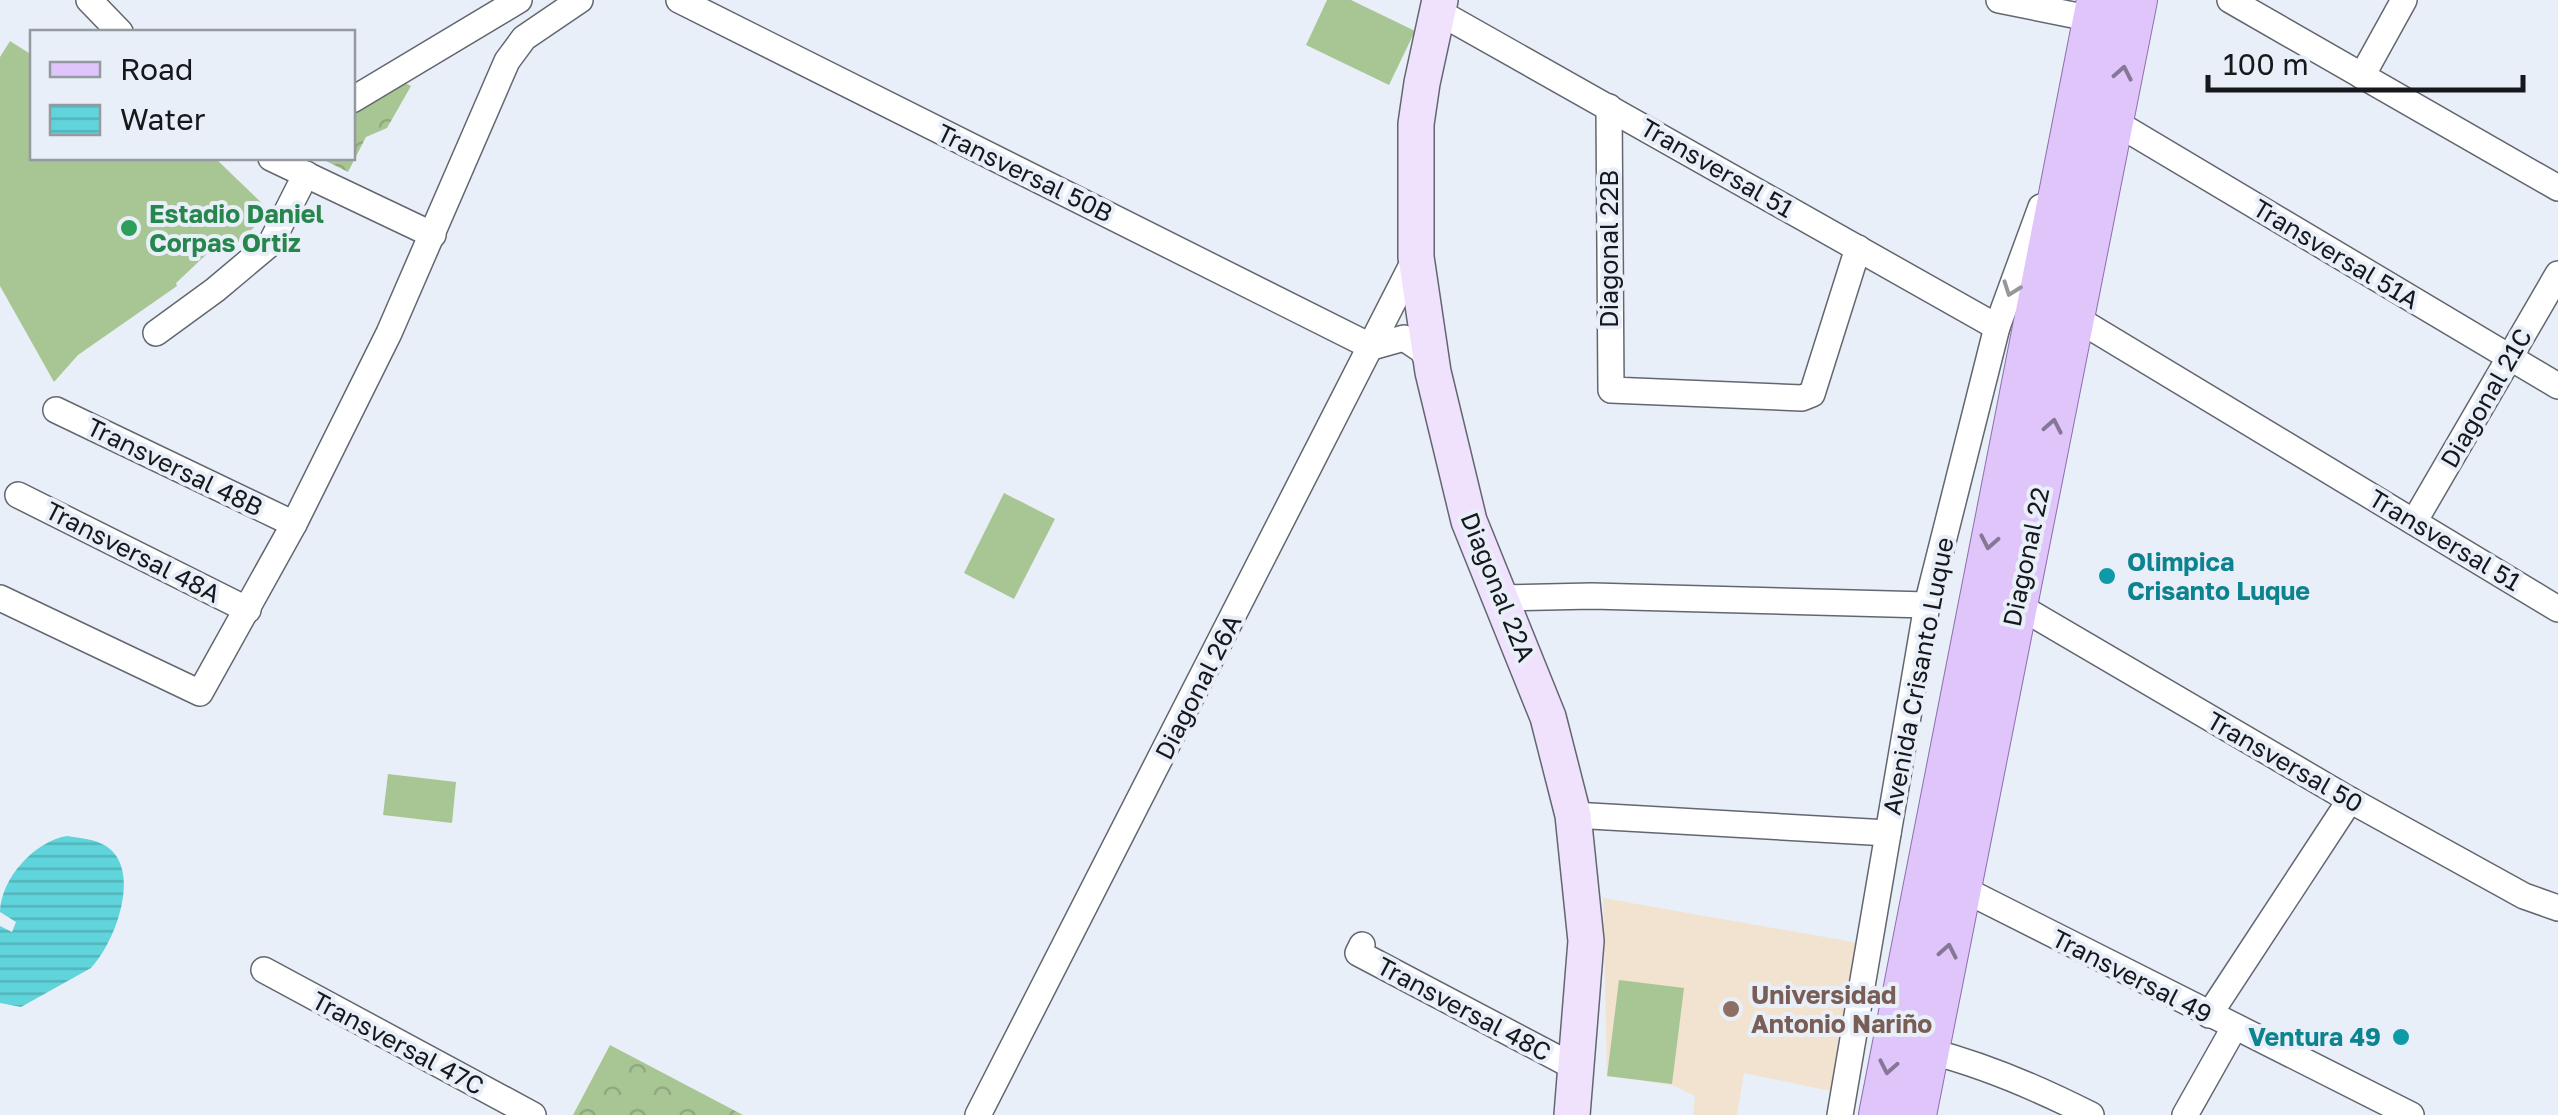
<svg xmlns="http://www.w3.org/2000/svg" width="2558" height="1115" viewBox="0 0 2558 1115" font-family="'Golos Text',sans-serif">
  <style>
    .education { fill: #f2e2d0 }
    .grass { fill: #a8c694 }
    .forest { fill: url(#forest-crowns) }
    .water { fill: url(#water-rules) }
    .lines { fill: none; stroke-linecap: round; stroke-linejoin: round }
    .street-casing { stroke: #62676f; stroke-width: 28 }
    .secondary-casing { stroke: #62676f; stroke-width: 38 }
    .primary-casing { stroke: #8c6fab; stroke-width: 42 }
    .street { stroke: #fff; stroke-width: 25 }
    .secondary { stroke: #f0e2fd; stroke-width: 35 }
    .primary { stroke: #e0c5fb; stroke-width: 40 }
    .oneway { stroke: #857796 }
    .oneway2 { stroke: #969798 }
    .leisure-dot { fill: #2e9e5b; stroke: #e9eff8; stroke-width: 4 }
    .culture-dot { fill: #0f9aa8; stroke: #e9eff8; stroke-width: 4 }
    .education-dot { fill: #8d6e63; stroke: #e9eff8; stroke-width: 4 }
    .labels { text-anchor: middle; stroke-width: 8; stroke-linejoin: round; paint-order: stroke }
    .street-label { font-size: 25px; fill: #16181b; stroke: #e9eff8 }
    .leisure-label { font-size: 25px; font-weight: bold; fill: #27864d; stroke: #e9eff8; text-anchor: start }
    .culture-label { font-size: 25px; font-weight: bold; fill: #0d838f; stroke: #e9eff8; text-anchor: start }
    .education-label { font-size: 25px; font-weight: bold; fill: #785e54; stroke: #e9eff8; text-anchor: start }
  </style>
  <defs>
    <pattern id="forest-crowns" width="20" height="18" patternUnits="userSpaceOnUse" patternTransform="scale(2.5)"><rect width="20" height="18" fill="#a8c694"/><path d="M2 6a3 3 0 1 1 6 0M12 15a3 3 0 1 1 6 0" fill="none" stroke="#90a97f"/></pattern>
    <pattern id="water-rules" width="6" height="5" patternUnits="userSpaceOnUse" patternTransform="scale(2.5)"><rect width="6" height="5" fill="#60d4db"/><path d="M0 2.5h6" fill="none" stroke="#53b5bb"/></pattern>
  </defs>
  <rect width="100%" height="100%" fill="#e9eff8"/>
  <path class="education" d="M1603 898 1870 945 1840 1093 1744 1073 1737 1115H1693L1695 1096 1672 1085 1607 1076Z"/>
  <g class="grass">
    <path d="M1327 0H1351L1415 31 1389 85 1306 45Z"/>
    <path d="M10 41 32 55V158H215L267 208 263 219 235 245 226 236 176 283 177 286 78 355 54 382 0 286V57Z"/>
    <path d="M1004 493 1055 519 1014 599 964 573Z"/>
    <path d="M388 774 456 782 452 823 383 815Z"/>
    <path d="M1619 980 1684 988 1672 1084 1607 1076Z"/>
  </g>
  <g class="forest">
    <path d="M403 82 411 86 387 128 366 137 348 172 320 158H352L353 112Z"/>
    <path d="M610 1045 743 1115H573Z"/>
  </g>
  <path class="water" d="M67 836C80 838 95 839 106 846 143 870 115 943 91 968L21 1007 0 1003V926L12 932 16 922 0 912C1 878 35 841 67 836Z"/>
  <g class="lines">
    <g class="street-casing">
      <g id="street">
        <path d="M89 0 120 32"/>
        <path d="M679 0 1372 347"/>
        <path d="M1999 0 2093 19"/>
        <path d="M2230 0 2558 188"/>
        <path d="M1437 11 1997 327"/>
        <path d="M2362 76 2404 0"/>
        <path d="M352 100 519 0"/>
        <path d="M1609 107 1611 390 1802 398 1812 394 1858 248"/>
        <path d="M2113 121 2558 386"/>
        <path d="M271 158 433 235"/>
        <path d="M2074 317 2558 609"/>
        <path d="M156 333 215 290 271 243 306 174"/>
        <path d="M1372 347 1404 338 1422 350 1431 367"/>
        <path d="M56 410 294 524"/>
        <path d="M18 495 248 610"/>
        <path d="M2414 522 2558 274"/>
        <path d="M0 598 200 693 294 524 389 333 507 61 524 38 580 0"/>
        <path d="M1501 598 1592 596 1927 605"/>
        <path d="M2017 605 2350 800 2524 896 2558 908"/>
        <path d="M1573 815 1888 833"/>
        <path d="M1961 888 2411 1115"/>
        <path d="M1362 945 1358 953 1578 1069"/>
        <path d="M264 970 533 1115"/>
        <path d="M2209 1015 2350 800"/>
        <path d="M1929 1051C1987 1066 2038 1088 2091 1115"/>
        <path d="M978 1115 1416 257"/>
        <path d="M1840 1115 1927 605 1997 327 2041 207"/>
        <path d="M2185 1115 2234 1028"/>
      </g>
    </g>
    <g class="secondary-casing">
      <path id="secondary" d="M1440 0 1422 83 1416 124V257L1433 372 1469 521 1548 717 1573 815 1586 941 1572 1115"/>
    </g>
    <g class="primary-casing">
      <g id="primary">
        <path d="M1879 1115 2097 0"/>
        <path d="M1916 1115 2137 0"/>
      </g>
    </g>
    <use href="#street" class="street"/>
    <use href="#secondary" class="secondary"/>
    <use href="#primary" class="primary"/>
  </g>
  <defs><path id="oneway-chevron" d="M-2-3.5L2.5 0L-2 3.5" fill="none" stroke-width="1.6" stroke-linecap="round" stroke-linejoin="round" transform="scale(2.5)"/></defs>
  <g class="oneway">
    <use href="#oneway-chevron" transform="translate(2123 73) rotate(-79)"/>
    <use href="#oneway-chevron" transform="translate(2053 426) rotate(-79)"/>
    <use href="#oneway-chevron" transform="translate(1989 542) rotate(101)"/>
    <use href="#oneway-chevron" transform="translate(1948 951) rotate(-79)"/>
    <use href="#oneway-chevron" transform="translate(1888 1067) rotate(101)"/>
  </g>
  <use class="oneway2" href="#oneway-chevron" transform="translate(2011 289) rotate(110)"/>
  <circle class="leisure-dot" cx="129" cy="228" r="10"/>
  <g class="culture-dot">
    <circle cx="2107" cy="576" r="10"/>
    <circle cx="2401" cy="1037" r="10"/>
  </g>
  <circle class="education-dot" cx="1731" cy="1009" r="10"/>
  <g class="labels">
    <g class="street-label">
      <text transform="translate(1717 168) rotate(30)" y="9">Transversal 51</text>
      <text transform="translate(1025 173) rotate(26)" y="9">Transversal 50B</text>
      <text transform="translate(1609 249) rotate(-90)" y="9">Diagonal 22B</text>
      <text transform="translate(2336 254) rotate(31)" y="9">Transversal 51A</text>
      <text transform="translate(2486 398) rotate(-60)" y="9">Diagonal 21C</text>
      <text transform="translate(175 467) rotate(26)" y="9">Transversal 48B</text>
      <text transform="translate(2445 540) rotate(31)" y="9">Transversal 51</text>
      <text transform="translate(133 552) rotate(27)" y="9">Transversal 48A</text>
      <text transform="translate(2026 557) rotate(-78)" y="9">Diagonal 22</text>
      <text transform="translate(1498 587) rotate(68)" y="9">Diagonal 22A</text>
      <text transform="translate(1918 676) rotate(-79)" y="9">Avenida Crisanto Luque</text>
      <text transform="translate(1198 687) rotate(-63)" y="9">Diagonal 26A</text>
      <text transform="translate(2285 762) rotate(30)" y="9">Transversal 50</text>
      <text transform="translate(2132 976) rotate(27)" y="9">Transversal 49</text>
      <text transform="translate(1464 1009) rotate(28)" y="9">Transversal 48C</text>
      <text transform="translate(398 1043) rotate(28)" y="9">Transversal 47C</text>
    </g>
    <g class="leisure-label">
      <text x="149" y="223">Estadio Daniel<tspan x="149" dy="29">Corpas Ortiz</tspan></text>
    </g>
    <g class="culture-label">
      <text x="2127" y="571">Olimpica<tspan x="2127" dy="29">Crisanto Luque</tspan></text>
      <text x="2381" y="1046" text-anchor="end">Ventura 49</text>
    </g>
    <g class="education-label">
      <text x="1751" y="1004">Universidad<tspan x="1751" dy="29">Antonio Nariño</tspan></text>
    </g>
  </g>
  <rect x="30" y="30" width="325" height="130" fill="#e9eff8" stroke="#9599a0" stroke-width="2.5"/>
  <rect x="50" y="62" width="50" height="15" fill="#e0c5fb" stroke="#9599a0" stroke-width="2.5"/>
  <text x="120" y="80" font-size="30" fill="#16181b">Road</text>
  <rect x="50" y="105" width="50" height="30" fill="url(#water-rules)" stroke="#9599a0" stroke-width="2.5"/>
  <text x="120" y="130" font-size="30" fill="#16181b">Water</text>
  <path d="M2208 75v15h315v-15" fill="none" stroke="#16181b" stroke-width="5"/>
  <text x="2223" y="75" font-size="30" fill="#16181b" stroke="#e9eff8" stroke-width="8" paint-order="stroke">100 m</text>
</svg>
